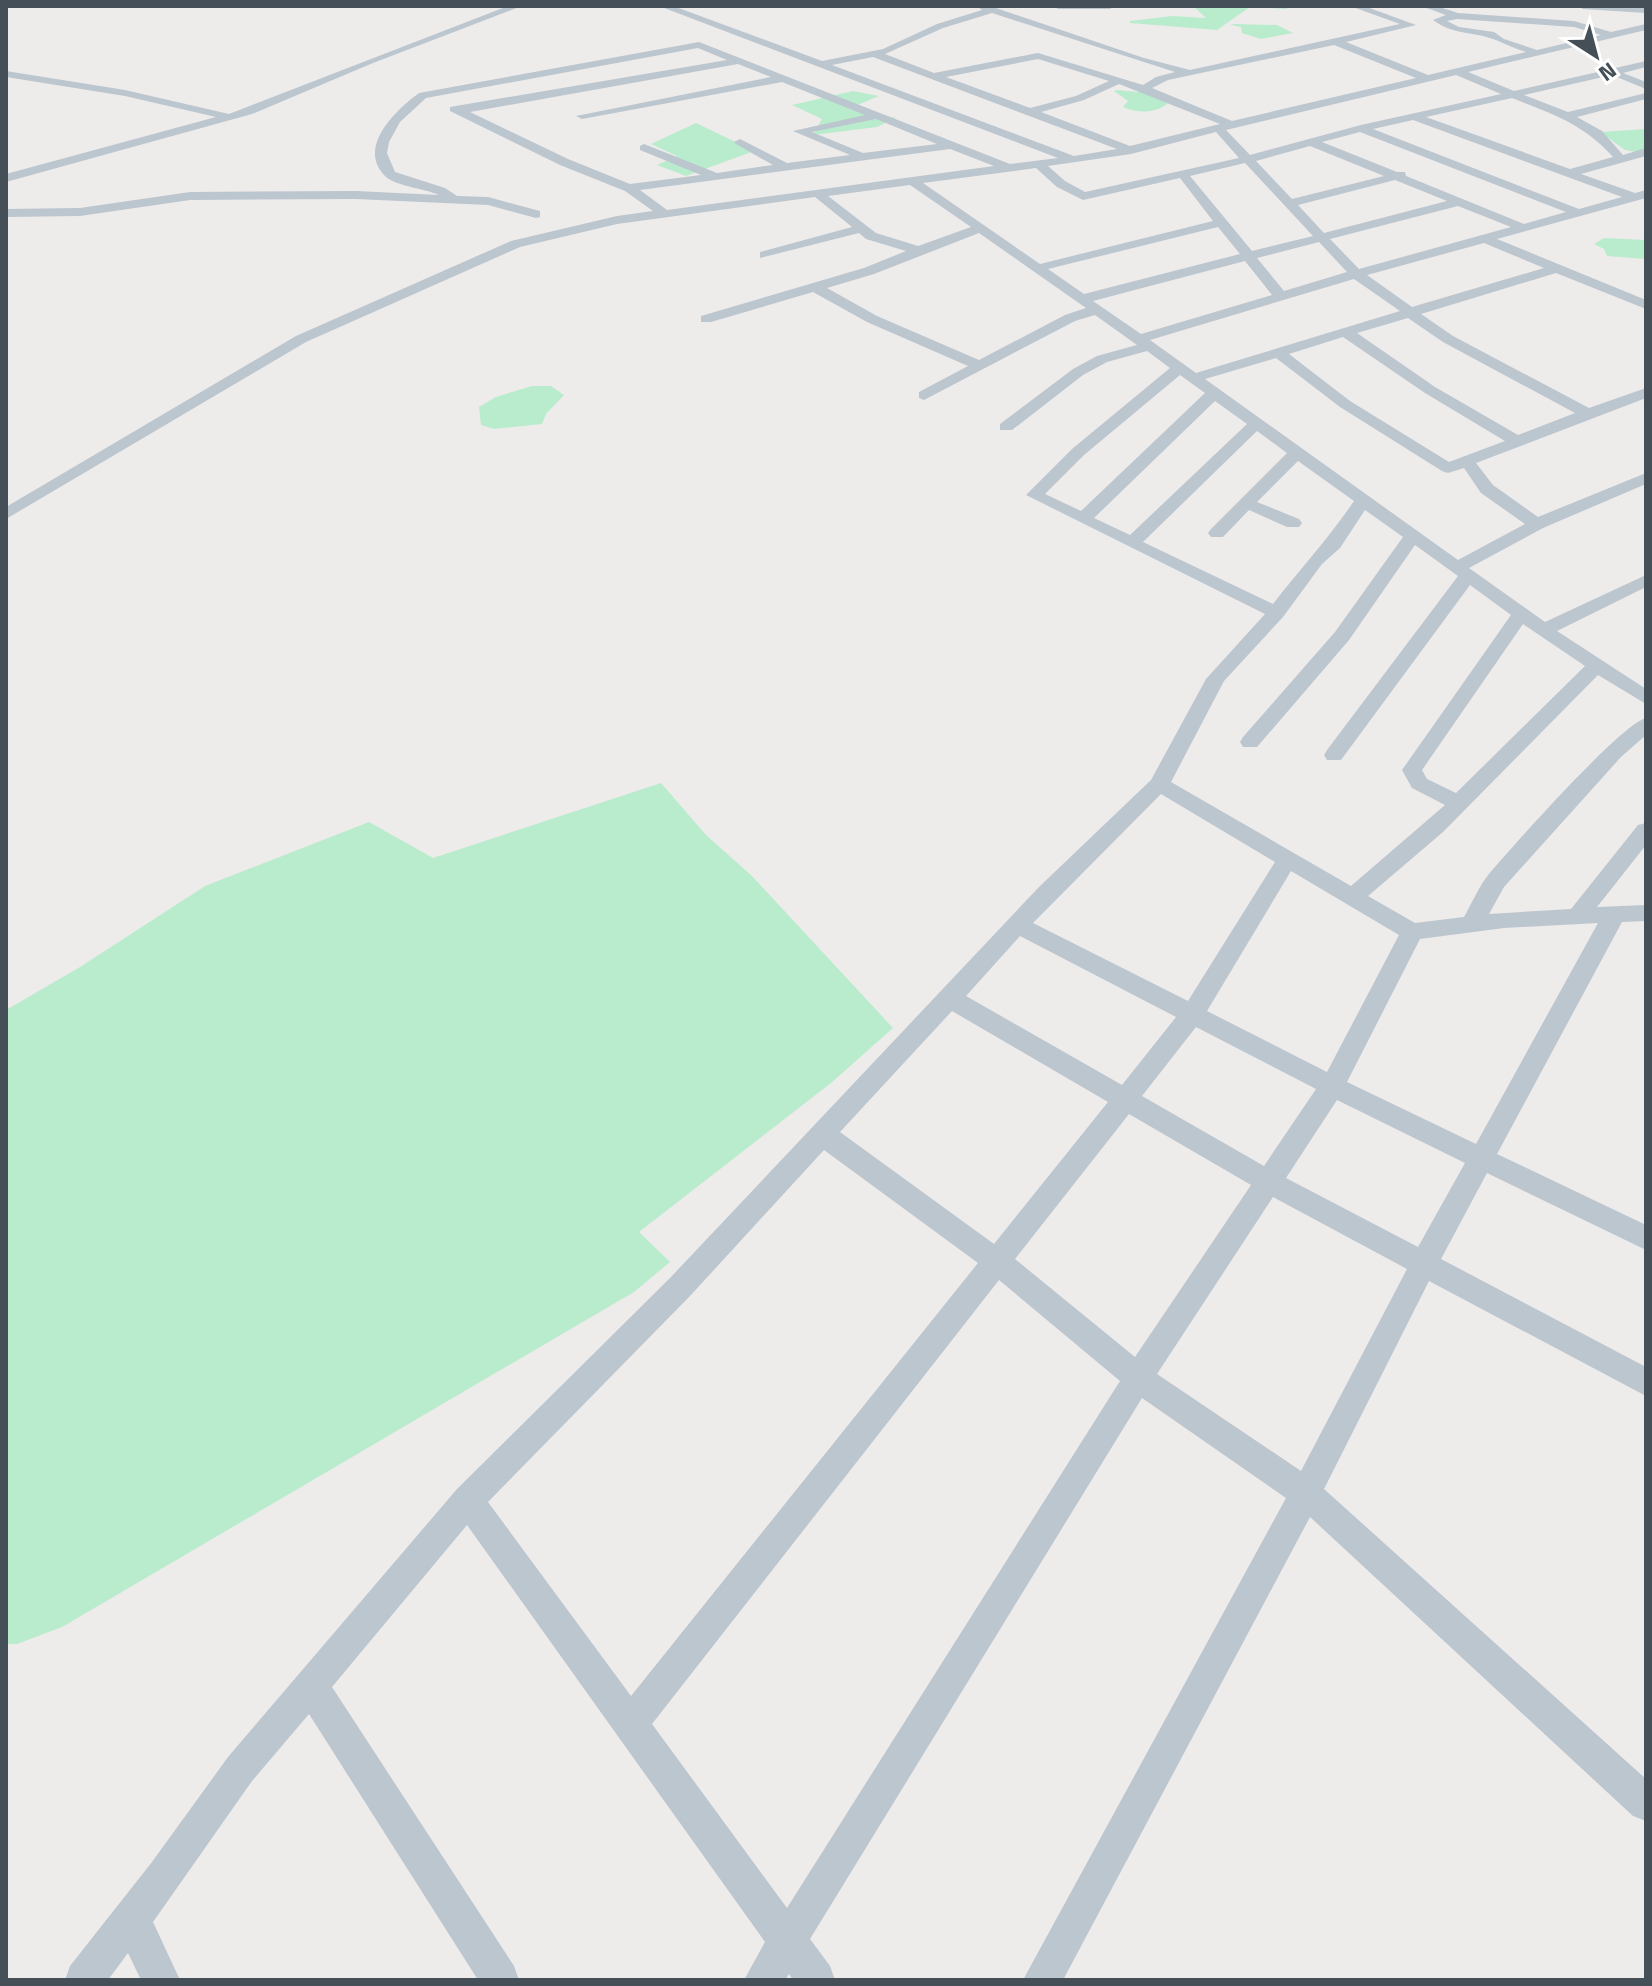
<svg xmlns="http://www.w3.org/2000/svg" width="1652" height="1986" viewBox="0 0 1652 1986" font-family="'Titillium Web',sans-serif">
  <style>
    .green { fill: #b9eccd }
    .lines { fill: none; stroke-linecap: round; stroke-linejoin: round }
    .minor { fill: #bcc6ce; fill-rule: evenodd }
  </style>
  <rect width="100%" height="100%" fill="#eeebeb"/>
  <g class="green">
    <path d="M1193 6H1290L1286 9 1250 7 1217 30 1130 23V21L1172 16 1206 18Z"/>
    <path d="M1234 24 1277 25 1293 33 1261 39 1242 33 1241 27 1231 25Z"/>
    <path d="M1117 90 1150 93 1168 103C1157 113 1137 114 1123 107L1128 101 1114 91Z"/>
    <path d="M853 91 879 96 848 109 896 118 877 127 813 135 822 119 792 105Z"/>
    <path d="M696 123 754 151 686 176 657 165 677 156 651 144Z"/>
    <path d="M1646 129V154L1625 150 1600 132Z"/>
    <path d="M1604 238 1646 240V259L1607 256 1604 249 1594 244Z"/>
    <path d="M532 386H551L564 395 546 414 542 424 494 429 481 425 479 407 496 397Z"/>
    <path d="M661 783 706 835 752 876 893 1028 831 1083 639 1232 670 1262 634 1292 62 1627 17 1644H6V1010L80 967 205 886 369 822 433 858Z"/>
  </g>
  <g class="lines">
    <g class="minor">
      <path d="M508 6H522L373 63 252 114 6 182V174L216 117 125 96 6 77V71L125 90 229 114Z"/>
      <path d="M659 6H673L822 61 883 49 937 24 982 10 976 6H990L1144 58 1190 70 1400 24 1350 6H1364L1416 25 1346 42 1428 75 1526 52C1512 48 1497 39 1483 36 1464 32 1449 32 1433 20L1446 15 1421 6H1436L1458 13 1574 21 1611 32 1646 24V30L1468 72 1514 91 1646 61V67L1623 73 1646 82V89L1612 75 1524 95 1568 112 1646 93V99L1577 117 1602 131 1623 155 1646 148V156L1581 174 1635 193 1646 190V198L1497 239 1646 300V309L1556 273 1421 314 1453 336 1589 408 1646 388V398L1476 463 1493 485 1538 517 1646 473V484L1543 528 1469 568 1545 622 1646 575V587L1557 631 1646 689V704L1598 675 1443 832 1368 896 1415 923 1464 917C1472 903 1479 886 1489 874 1511 848 1621 724 1646 718V735L1621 757 1504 887 1489 914 1571 909 1638 825 1646 823V845L1597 907 1646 905V921L1622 922 1497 1154 1646 1225V1250L1487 1173 1441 1259 1646 1367V1396L1429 1281 1324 1489 1646 1779V1821L1633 1816 1310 1517 1063 1980H1023L1286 1498 1142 1398 810 1939 830 1966 835 1980H793L789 1974 785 1980H744L765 1942 467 1525 332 1687 514 1966 519 1980H478L309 1714 252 1781 153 1922 180 1980H141L128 1953 108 1980H65L70 1966 152 1862 228 1757 457 1489 670 1278 1039 887 1151 780 1206 679 1265 614 1026 495 1072 449 1170 368 1147 351 1107 362 1083 375 1012 430H1000V424L1073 369 1097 356 1137 345 1095 315 1075 321 924 400 919 398V392L968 366 867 322 813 292 711 322H701V316L864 268 906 251 866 239 859 233 760 258V252L852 227 815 197 617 224 520 247 306 342 6 519V507L296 336 511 241 617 216 653 211 625 191 560 165 450 111V107L727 60 698 48 426 98 400 122 389 142 387 153 395 172 445 188 457 196 488 197 540 211V217L536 218 488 205 356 199 190 200 80 216 6 217V209L80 208 190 192 356 191 439 195C424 188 397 187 385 176 356 147 397 109 419 93L699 42 1010 164 1058 158ZM992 13 1175 72 1156 77 1143 85 1038 53 934 73 885 54 943 28ZM1457 19 1574 27 1601 35 1537 50 1504 39 1494 32 1459 27 1447 21ZM1334 45 1416 78 1232 121 1152 88 1168 80ZM873 57 1117 149 1074 156 832 65ZM1038 59 1109 81 1076 96 1030 108 946 77ZM738 64 771 77 576 116 582 119 782 82 865 115 793 131 850 155 787 163 740 139 734 142 736 144 773 165 717 173 644 144 640 146V150L701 175 630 184 568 159 470 112ZM1456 75 1501 94 1361 125 1250 155 1226 130ZM1119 84 1220 124 1130 146 1041 112 1084 100ZM1512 98C1552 114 1584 124 1613 157L1570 169 1426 117ZM876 119 937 144 863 153 812 132ZM1413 120 1622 197 1579 209 1373 129ZM1216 132 1239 158 1085 192 1065 181 1048 166 1131 154ZM1360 132 1566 212 1524 224 1406 176 1405 172H1397L1322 142ZM1310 146 1384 176 1292 199 1256 161ZM950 149 994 166 667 210 640 190ZM1245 163 1313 236 1252 251 1190 176ZM1036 168 1057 187 1083 200 1180 178 1213 221 1040 264 923 183ZM1395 180 1447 201 1324 233 1298 205ZM910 185 971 227 918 246 876 233 828 196ZM1458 206 1511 227 1359 269 1330 239ZM1218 227 1240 254 1084 294 1048 269ZM979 233 1086 308 1065 315 979 360 877 316 827 288 874 274ZM1319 242 1347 272 1284 291 1257 258ZM1484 243 1544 268 1412 307 1367 275ZM1245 261 1272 295 1141 334 1093 301ZM1354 279 1400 311 1196 373 1150 340ZM1408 318 1443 342 1575 413 1518 435 1435 387 1357 333ZM1343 337 1425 393 1505 441 1449 462 1350 401 1289 354ZM1276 358 1340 407 1442 471 1448 473 1464 468 1481 493 1525 524 1458 560 1205 379ZM1180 375 1205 393 1081 511 1045 494 1084 455ZM1215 401 1247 424 1130 535 1094 518ZM1257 431 1287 453 1211 529 1208 533 1211 537H1223L1249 510 1287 527H1299L1302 523 1299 519 1257 502 1298 461 1354 501C1329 538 1300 569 1273 604L1143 542ZM1365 510 1403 537 1335 632 1243 737 1240 742 1243 747H1257L1349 640 1415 545 1458 576 1327 750 1324 755 1327 760H1341L1470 585 1511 615 1402 770 1412 788 1445 805 1351 886 1171 782 1224 681 1283 617 1322 564 1340 548ZM1523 624 1585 666 1456 793 1427 779 1422 770ZM1161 794 1275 862 1188 1001 1033 923ZM1291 871 1399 935 1327 1072 1207 1011ZM1598 923 1476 1144 1347 1082 1420 939 1504 928ZM1020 936 1176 1017 1122 1085 966 996ZM952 1011 1108 1102 994 1244 840 1132ZM1196 1027 1316 1089 1264 1166 1142 1096ZM1337 1100 1465 1163 1418 1247 1286 1178ZM1129 1114 1251 1185 1135 1357 1015 1259ZM824 1150 978 1263 631 1696 488 1502 690 1296ZM1273 1197 1407 1269 1301 1471 1157 1374ZM999 1280 1120 1381 787 1908 652 1724Z"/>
      <path d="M1053 6H1115L1110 9H1058Z"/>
      <path d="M1578 6 1646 7V13L1583 9Z"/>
    </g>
  </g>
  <rect width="1652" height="1986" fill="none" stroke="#444f58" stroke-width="16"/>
  <g transform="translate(1596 56) rotate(144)" stroke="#ffffff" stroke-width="6" paint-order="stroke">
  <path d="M0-6L14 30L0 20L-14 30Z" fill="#444f58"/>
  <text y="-12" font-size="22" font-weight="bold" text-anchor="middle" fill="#444f58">N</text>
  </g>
</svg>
